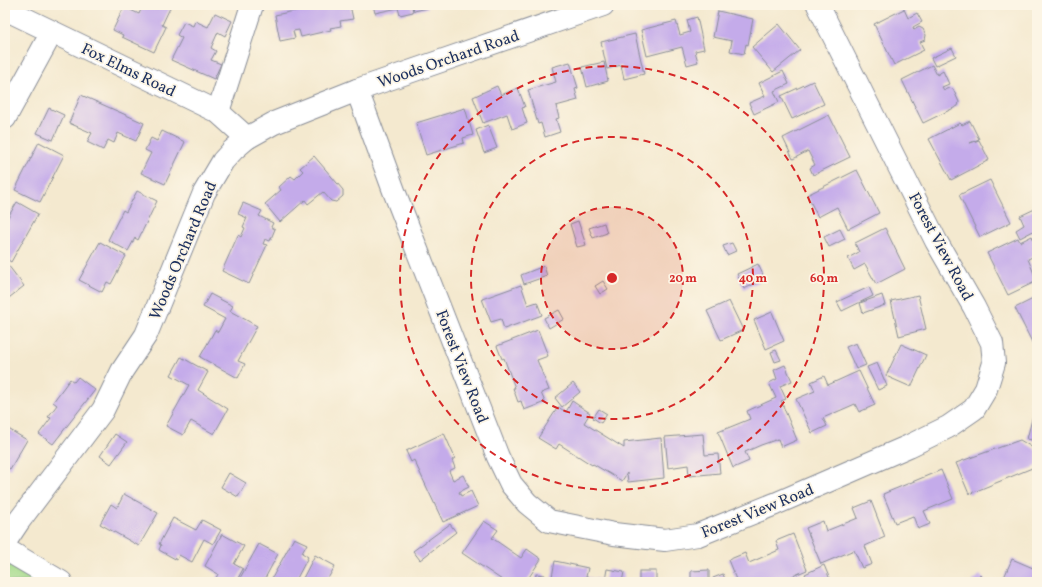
<svg xmlns="http://www.w3.org/2000/svg" width="1042" height="587" viewBox="0 0 1042 587" font-family="Vollkorn,serif">
  <style>
    .green { fill: #a5db8c; stroke: #608575 }
    .building { fill: #c4abea }
    .lines { fill: none; stroke-linecap: round; stroke-linejoin: round }
    .minor-casing { stroke: #888c96; stroke-width: 24 }
    .primary-casing { stroke: #888c96; stroke-width: 24 }
    .minor { stroke: #fff; stroke-width: 22 }
    .primary { stroke: #fff; stroke-width: 22 }
    .ring { fill: none; stroke: #d62828; stroke-width: 2; stroke-dasharray: 7 5 }
    .labels { text-anchor: middle; stroke-width: 3.5; stroke-linejoin: round; paint-order: stroke }
    .street-label { font-size: 16px; fill: #1b2f5e; stroke: #fcf5e5 }
    .centre { fill: #d62828; stroke: #fcf5e5; stroke-width: 2 }
    .ring-label { font-size: 12px; text-anchor: middle; font-weight: bold; fill: #d62828; stroke: #fcf5e5; stroke-width: 3.5; stroke-linejoin: round; paint-order: stroke }
  </style>
  <rect width="100%" height="100%" fill="#fcf5e5"/>
  <filter id="ink" filterUnits="userSpaceOnUse"><feTurbulence type="fractalNoise" baseFrequency=".025" numOctaves="2"/><feDisplacementMap in="SourceGraphic" scale="8" xChannelSelector="R" yChannelSelector="G"/><feConvolveMatrix kernelMatrix="1 2 1 2 8 2 1 2 1" color-interpolation-filters="sRGB"/></filter>
  <filter id="wash" filterUnits="userSpaceOnUse"><feTurbulence type="fractalNoise" baseFrequency=".012" numOctaves="4" result="noise"/><feDisplacementMap in="SourceGraphic" scale="16" xChannelSelector="R" yChannelSelector="G"/><feGaussianBlur stdDeviation="0.9" result="paint"/><feColorMatrix in="noise" values="0 0 0 0 0 0 0 0 0 0 0 0 0 0 0 0 0 1.4 0 .05"/><feComposite in="paint" operator="in"/></filter>
  <g filter="url(#wash)">
    <rect width="100%" height="100%" fill="#f4e9cf"/>
    <path class="green" d="M5 549 61 582H5Z"/>
    <g id="blocks">
      <g class="building">
        <path d="M143 5H164L170 8 162 25 166 27 154 52 122 37 123 35 113 30 124 7 139 14Z"/>
        <path d="M309 5H350L353 19 340 21 341 26 330 28 331 30 301 37 299 30 293 31 295 38 280 41 275 15 309 8Z"/>
        <path d="M373 5H412L413 12 400 15 398 8 375 13Z"/>
        <path d="M413 5H427L428 8 414 11Z"/>
        <path d="M904 9 908 18 917 13 922 22 913 27 914 30 919 27 923 29 926 35 925 40 920 42 924 50 894 65 874 24Z"/>
        <path d="M718 11 753 19 748 45 746 44 744 54 730 51 732 41 713 37Z"/>
        <path d="M215 13 232 21 225 36 218 32 211 48 216 51 211 60 221 64 214 79 171 60 182 38 177 35 184 22 193 26 195 21 208 27Z"/>
        <path d="M697 17 704 49 695 51 698 62 687 65 682 47 647 56 641 30 676 21 680 35 690 32 687 20Z"/>
        <path d="M779 24 800 50 773 72 752 47Z"/>
        <path d="M635 34 644 74 624 79 621 65 607 69 601 42Z"/>
        <path d="M952 48 956 56 935 66 931 58Z"/>
        <path d="M570 62 578 88 575 89 578 100 556 106 559 118 556 119 560 132 545 137 541 123 538 124 528 90 556 82 552 67Z"/>
        <path d="M604 62 608 81 587 87 582 67Z"/>
        <path d="M932 65 937 75 943 71 949 84 942 87 944 90 949 88 953 89 959 102 958 106 923 123 902 80Z"/>
        <path d="M783 71 789 84 774 91 779 102 754 114 749 103 765 96 759 83Z"/>
        <path d="M813 81 824 104 792 119 781 96Z"/>
        <path d="M497 86 501 95 518 88 525 107 522 108 527 123 512 129 507 114 483 123 473 97Z"/>
        <path d="M81 95 144 123 136 141 118 133 114 143 108 140 103 150 87 142 92 133 69 123Z"/>
        <path d="M49 108 64 115 53 140 37 133Z"/>
        <path d="M465 108 473 135 463 138 464 143 426 155 416 123Z"/>
        <path d="M829 115 850 157 813 175 810 168 815 165 808 151 793 159 783 138Z"/>
        <path d="M970 121 979 139 970 143 979 140 989 160 951 180 929 139 960 123 962 125Z"/>
        <path d="M488 125 497 148 484 153 476 130Z"/>
        <path d="M162 131 185 142 165 184 141 173 151 153 145 150 151 138 157 141Z"/>
        <path d="M39 142 64 155 40 202 15 190Z"/>
        <path d="M314 156 343 190V196L336 202 331 201 323 192 308 204 305 200 280 222 265 204 281 190 279 187 291 176 295 179 303 171 300 168Z"/>
        <path d="M857 170 879 213 848 229 837 207 818 217 807 195Z"/>
        <path d="M990 180 1011 222 980 237 959 195Z"/>
        <path d="M137 191 157 201 138 240 135 238 128 251 108 240 123 210 126 212Z"/>
        <path d="M17 202 38 214 11 262 5 258V222Z"/>
        <path d="M243 203 262 211 259 216 273 223 271 227 275 229 270 241 265 239 263 244 267 245 249 284 222 271 238 235 241 237 245 228 243 227 247 218 238 214Z"/>
        <path d="M1037 208V229L1020 238 1016 230 1024 225 1020 216Z"/>
        <path d="M578 221 586 245 577 247 570 224Z"/>
        <path d="M604 223 607 233 593 238 589 228Z"/>
        <path d="M885 228 905 269 876 284 865 264 854 270 848 258 859 252 855 243Z"/>
        <path d="M840 229 845 239 829 247 824 237Z"/>
        <path d="M1032 236 1037 247V255L1028 259 1037 281 1008 295 987 253 1018 238 1020 242Z"/>
        <path d="M100 242 126 256 111 284 107 282 102 292 79 280Z"/>
        <path d="M732 243 736 251 727 255 723 246Z"/>
        <path d="M758 264 765 279 744 289 737 274Z"/>
        <path d="M8 265 24 286 5 301V267Z"/>
        <path d="M544 266 547 276 524 284 521 275Z"/>
        <path d="M603 281 608 289 600 294 595 286Z"/>
        <path d="M521 285 528 305 537 302 542 315 504 329 501 319 491 322 482 299Z"/>
        <path d="M869 287 873 296 842 311 837 302Z"/>
        <path d="M210 294 233 306 230 311 257 326 238 361 245 364 238 378 200 357 215 330 218 332 225 319 203 307Z"/>
        <path d="M882 295 885 305 863 313 860 303Z"/>
        <path d="M918 295 926 329 899 336 891 301Z"/>
        <path d="M1037 297V352L1015 308Z"/>
        <path d="M729 301 743 330 721 340 707 311Z"/>
        <path d="M559 310 564 319 549 328 544 318Z"/>
        <path d="M772 312 784 341 766 349 754 320Z"/>
        <path d="M538 330 548 356 537 360 549 390 541 393 545 402 524 410 521 401 518 402 513 388H515L504 358 502 359 497 346Z"/>
        <path d="M856 343 866 365 856 369 846 347Z"/>
        <path d="M901 344 926 355 911 387 886 376Z"/>
        <path d="M776 350 781 360 775 362 771 352Z"/>
        <path d="M181 357 208 372 198 390 228 409 214 434 191 421 183 435 166 426 189 385 171 375Z"/>
        <path d="M877 363 887 386 878 390 867 367Z"/>
        <path d="M785 365 792 381 780 386 786 399 781 401 797 440 781 447 778 439 761 445 745 452 749 461 733 468 718 432 750 419 747 411 776 398 769 383 777 379 774 370Z"/>
        <path d="M859 371 875 405 859 412 855 404 823 418 827 426 812 433 796 399 815 391 811 382 824 376 828 385Z"/>
        <path d="M78 377 95 390 53 444 39 434 51 418 48 417 57 405 53 402 70 379 74 382Z"/>
        <path d="M573 383 580 392 562 407 555 398Z"/>
        <path d="M572 401 590 413 584 423 624 448V442L661 438 664 478 628 482 627 473 622 481 593 464 592 465 559 444 556 449 538 438 558 407 566 412Z"/>
        <path d="M599 409 607 414 601 423 593 418Z"/>
        <path d="M1033 415 1037 416V441L1027 439Z"/>
        <path d="M5 427 27 440 10 469 5 466Z"/>
        <path d="M444 433 455 458 452 460 455 468 449 471 453 480 463 475 469 487 459 492 461 496 471 491 478 506 443 522 414 460 411 462 406 451Z"/>
        <path d="M115 434 127 442 111 464 100 456Z"/>
        <path d="M703 434 705 455 718 454 720 473 689 476 688 465 668 468 665 437Z"/>
        <path d="M1020 440 1035 449 1037 454V466L969 494 956 463Z"/>
        <path d="M941 470 953 499 924 511 930 524 918 529 913 516 895 523 883 494Z"/>
        <path d="M229 473 246 483 238 497 221 487Z"/>
        <path d="M124 494 158 513 139 546 100 524 111 504 117 508Z"/>
        <path d="M871 501 885 537 865 546 872 564 862 568 854 550 821 564 806 528 823 521 826 531 858 518 854 508Z"/>
        <path d="M173 518 196 530 202 520 221 530 213 544 204 539 192 562 179 555 177 560 159 550 161 545 159 544Z"/>
        <path d="M484 521 498 530 492 538 521 558 527 549 541 559 526 582H505L462 553Z"/>
        <path d="M450 524 456 532 420 560 413 551Z"/>
        <path d="M222 534 244 546 234 564 243 569 236 582H223L216 578 218 574 205 566Z"/>
        <path d="M793 534 807 570 778 582H737L728 560 745 553 749 563 779 550 776 541Z"/>
        <path d="M294 538 307 544 302 553 308 557 295 582H274L271 580Z"/>
        <path d="M259 544 278 554 263 582H241L242 579 240 578Z"/>
        <path d="M315 555 335 566 326 582H301Z"/>
        <path d="M1012 559 1033 568 1037 559V582H1002Z"/>
        <path d="M555 561 588 568 586 577 605 580 607 569 624 572 622 582H551Z"/>
        <path d="M824 565 831 582H809L805 574Z"/>
        <path d="M709 570V582H691V571Z"/>
        <rect x="639" y="571" width="17" height="11"/>
        <path d="M536 574 545 575 544 582H535Z"/>
        <path d="M723 574 726 582H714L713 578Z"/>
        <path d="M980 575 986 582H972Z"/>
      </g>
    </g>
  </g>
  <g filter="url(#ink)">
    <use href="#blocks" fill-opacity="0" stroke="#888c96" stroke-width="1"/>
    <g class="lines">
      <g class="minor-casing">
        <g id="minor">
          <path d="M5 9 218 112 247 138"/>
          <path d="M357 90 394 191 498 457 511 484 527 503 549 521 614 534 665 540 698 535 775 504 909 446 948 427 974 409 986 389 994 363 992 343 974 307 936 241 818 5"/>
          <path d="M218 112 252 5"/>
          <path d="M5 118 52 32"/>
          <path d="M5 542 19 521 103 410 122 371 146 335 204 193 223 161 233 150 247 138 274 123 357 90 603 5"/>
        </g>
      </g>
      <g class="primary-casing">
        <path id="primary" d="M5 549 61 582"/>
      </g>
      <use href="#minor" class="minor"/>
      <use href="#primary" class="primary"/>
    </g>
  </g>
  <circle cx="612" cy="278" r="71" fill="#d62828" fill-opacity=".12"/>
  <g class="ring">
    <circle cx="612" cy="278" r="71"/>
    <circle cx="612" cy="278" r="141"/>
    <circle cx="612" cy="278" r="212"/>
  </g>
  <g class="labels">
    <g class="street-label">
      <text transform="translate(448 58) rotate(-19)" y="6">Woods Orchard Road</text>
      <text transform="translate(129 69) rotate(26)" y="6">Fox Elms Road</text>
      <text transform="translate(942 246) rotate(62)" y="6">Forest View Road</text>
      <text transform="translate(182 250) rotate(-67)" y="6">Woods Orchard Road</text>
      <text transform="translate(463 366) rotate(69)" y="6">Forest View Road</text>
      <text transform="translate(757 510) rotate(-22)" y="6">Forest View Road</text>
    </g>
  </g>
  <circle cx="612" cy="278" r="6" class="centre"/>
  <g class="ring-label">
    <text x="683" y="282">20 m</text>
    <text x="753" y="282">40 m</text>
    <text x="824" y="282">60 m</text>
  </g>
  <rect width="1042" height="587" fill="none" stroke="#fcf5e5" stroke-width="20"/>
</svg>
